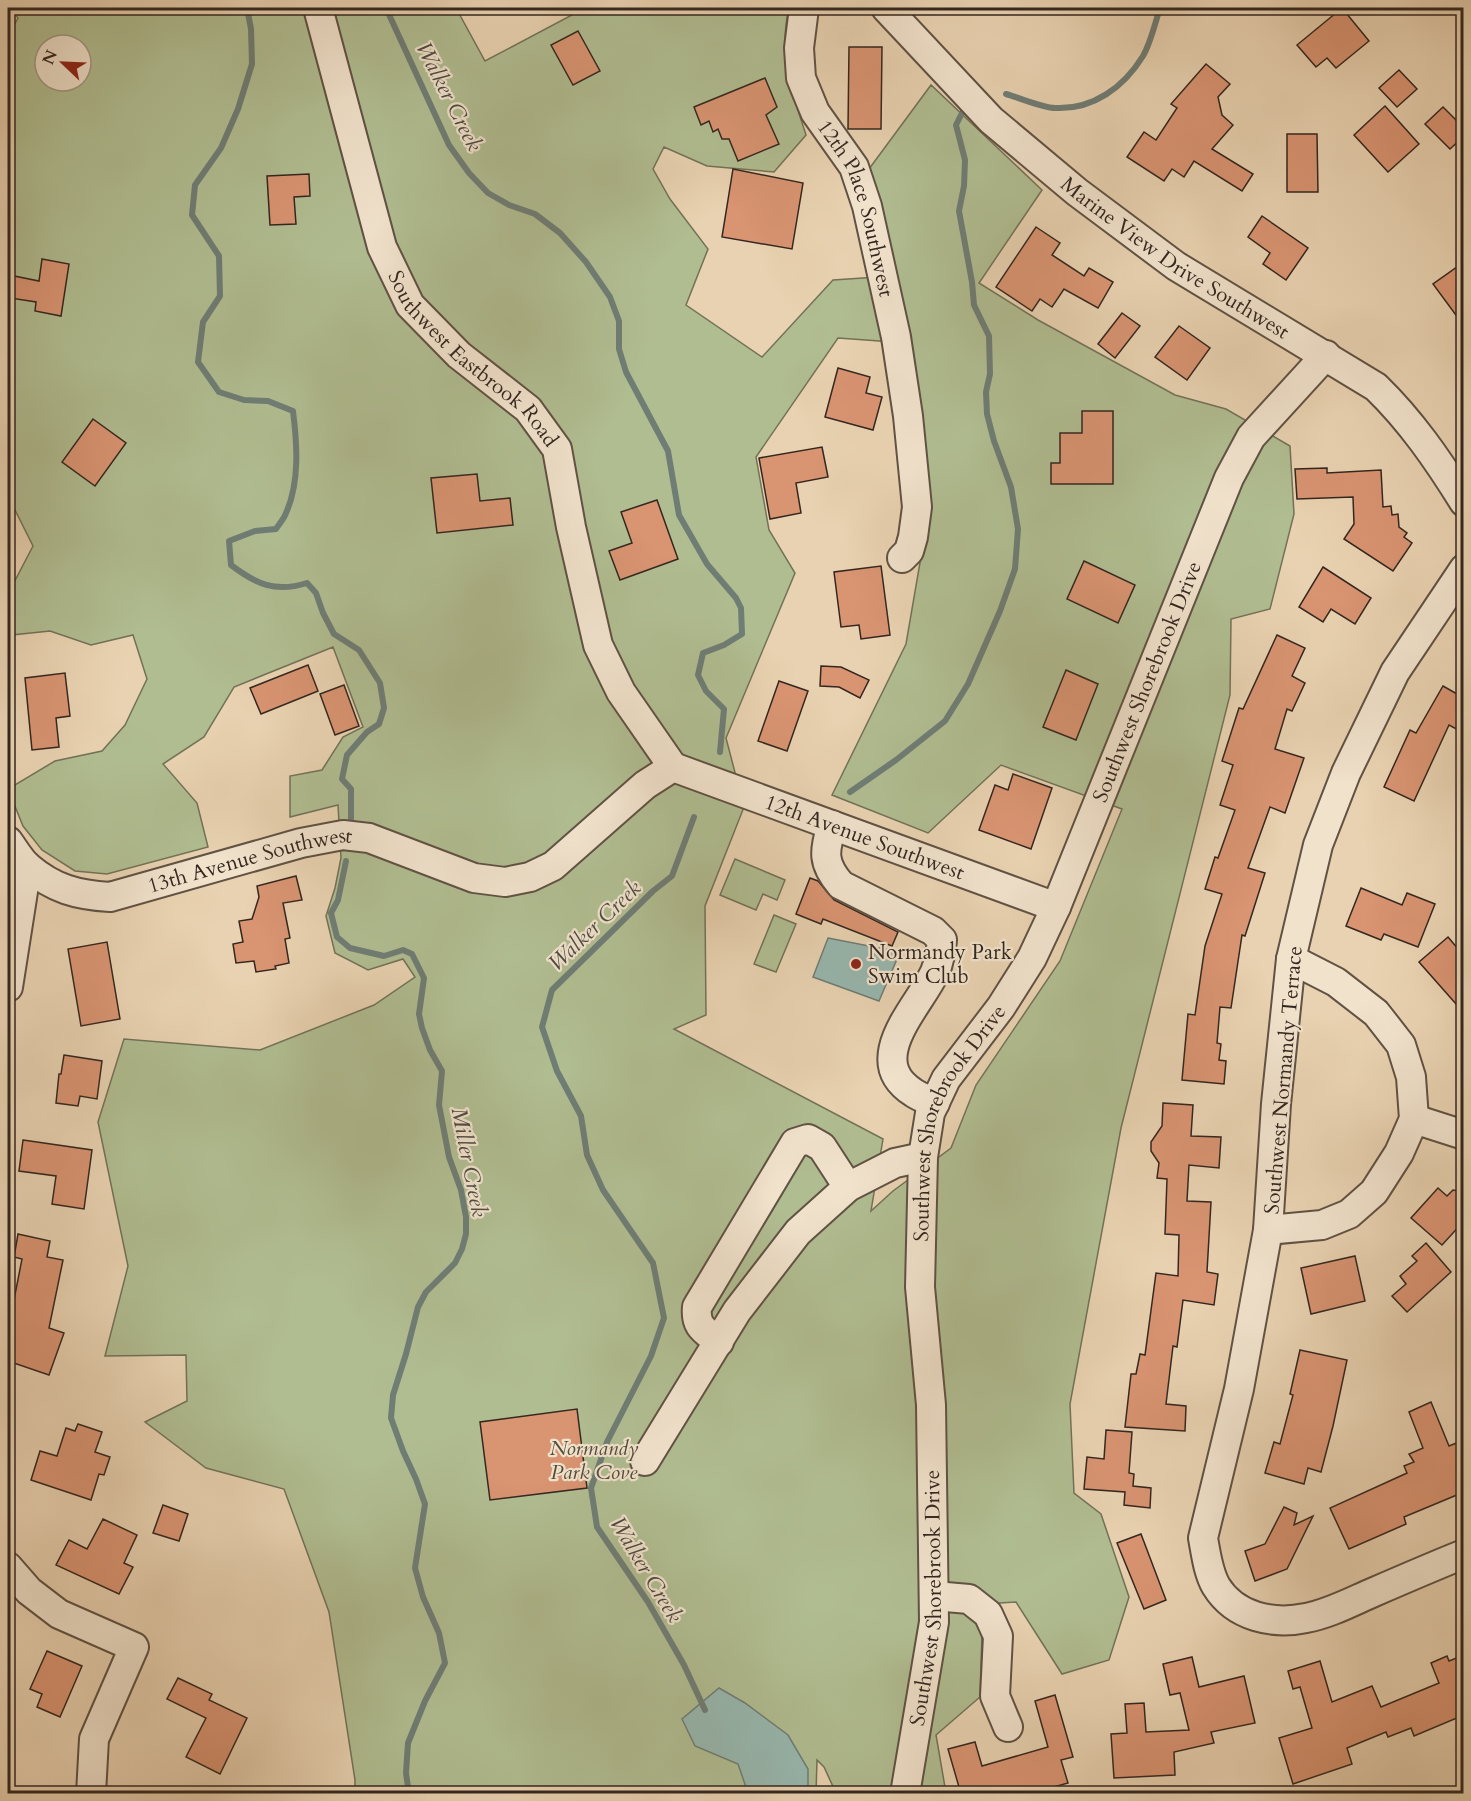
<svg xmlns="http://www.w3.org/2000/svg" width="1471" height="1801" viewBox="0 0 1471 1801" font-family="Cardo,serif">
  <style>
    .green { fill: #b0bd91; stroke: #727258; stroke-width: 1.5; fill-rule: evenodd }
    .water { fill: #97b7ae; stroke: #6f7d75; stroke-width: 1.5 }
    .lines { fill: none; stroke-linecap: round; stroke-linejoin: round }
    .stream { stroke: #6f7d75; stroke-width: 6 }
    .building { fill: #d99472; stroke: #332720; stroke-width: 1.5 }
    .minor-casing { stroke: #605244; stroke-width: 32 }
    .minor { stroke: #f1e2cc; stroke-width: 28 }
    .poi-dot { fill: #8f2418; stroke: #f1e2cc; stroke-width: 2 }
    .labels { text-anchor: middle; stroke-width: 4.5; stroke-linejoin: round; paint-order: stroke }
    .street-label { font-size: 21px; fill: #332720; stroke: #f1e2cc }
    .poi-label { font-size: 21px; fill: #332720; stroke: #f1e2cc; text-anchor: start }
    .park-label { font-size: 21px; font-style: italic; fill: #524c3c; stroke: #f1e2cc }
    .water-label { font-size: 22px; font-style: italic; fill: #4c4b44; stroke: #f1e2cc }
  </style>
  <rect width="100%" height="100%" fill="#e9d2b1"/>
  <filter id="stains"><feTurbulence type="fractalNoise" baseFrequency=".00333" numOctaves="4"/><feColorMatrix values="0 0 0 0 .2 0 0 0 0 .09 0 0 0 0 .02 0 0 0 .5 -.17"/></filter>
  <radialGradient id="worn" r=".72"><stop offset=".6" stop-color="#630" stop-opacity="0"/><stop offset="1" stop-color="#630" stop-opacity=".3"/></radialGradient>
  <g class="green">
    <path d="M9 8H456L485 61 585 8H789C778 53 792 92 806 135L774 172 707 166 664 147 653 169 670 199 708 249 686 305 762 357 833 280 893 276 869 169 931 85 1042 190 979 283 1038 320 1175 395 1226 409 1290 446 1294 514 1270 609 1231 619 1230 695 1121 1128 1070 1404 1074 1493 1101 1514 1129 1597 1109 1660 1062 1674 1016 1602 983 1604 980 1697 936 1735 946 1793H916V1786L888 1793H836L824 1767 817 1760 816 1793H355V1780L329 1612 284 1489 206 1468 145 1422 187 1401 186 1355 105 1356 128 1266 98 1122 124 1039 260 1050 374 1005 415 977 403 959 368 970 335 953 326 916 335 888 341 858 338 805 290 817V776L322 770 343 737 363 727 333 647 234 687 204 737 163 764 197 803 208 847 107 874 75 871 42 850 23 826 8 789 55 761 102 751 125 725 147 679 133 635 91 645 50 631 12 635 13 659 8 664V594L33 546 8 496V36L18 18ZM45 45H81V81H45ZM838 338 907 343 927 522 906 644 832 795 928 833 1001 765 1122 809 1060 961 976 1085 951 1148 893 1191 871 1211 883 1139 674 1029 706 1015 705 906 744 807 726 738 795 573 769 530 756 457Z"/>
    <path d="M735 859 785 880 777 900 763 894 756 910 720 895Z"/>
    <path d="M774 915 796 924 776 972 754 964Z"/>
  </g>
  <g class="water">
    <path d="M828 938 900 952 879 1001 813 977Z"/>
    <path d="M719 1688 745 1703 788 1735 808 1769V1793H748L738 1764 695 1746 682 1719Z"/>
  </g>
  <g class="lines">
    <g class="stream">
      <path d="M247 8 251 29 252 64 238 109 221 148 195 185 192 215 219 256 220 296 203 322 198 362 219 392 244 400 268 401 293 411C297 443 300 482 286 513 284 519 279 524 276 529L255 531 229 541 231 565C256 584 275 593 307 583L316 593 323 613 334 634 359 650 380 683 384 708 379 724 367 732 347 755 342 779 351 789V822"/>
      <path d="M386 8 449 145 469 173 488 193 509 205 535 214 560 233 586 262 610 297 619 321V349L626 372 668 451 679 515 707 564 736 598 741 608 742 634 724 645 703 653 698 675 706 691 724 709 720 752"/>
      <path d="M1006 94C1020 98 1043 108 1055 108 1093 110 1124 87 1143 56 1151 42 1155 23 1160 8"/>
      <path d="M850 792 896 760 945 721 968 684 1000 611 1015 569 1018 529 1011 487 994 441 987 414 986 392 990 374 989 336 974 305 972 282 959 211 964 186 965 160 956 125 963 111"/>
      <path d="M694 817 672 876 653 891 552 990 542 1027 557 1071 581 1116 587 1155 603 1190 653 1263 664 1318 651 1356 607 1442 591 1488 597 1527 648 1602 684 1665 705 1710"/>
      <path d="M346 861 338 900 331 913 337 937 350 948 384 956 403 950 412 954 424 978 419 1014 422 1028 430 1050 442 1071 439 1105 449 1157 461 1190 466 1217V1234L462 1249 455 1263 426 1292 418 1307 406 1354 393 1395 391 1418 403 1451 416 1479 425 1504 415 1568 423 1597 439 1633 445 1663 425 1701 408 1743 406 1773 409 1794"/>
    </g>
  </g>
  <g class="building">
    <path d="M1342 8 1369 41 1336 68 1327 58 1316 67 1297 45Z"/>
    <path d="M578 31 600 71 573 85 551 45Z"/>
    <path d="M849 47H882L881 129H848Z"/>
    <path d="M1206 64 1230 84 1218 97 1222 115 1233 125 1212 149 1253 174 1242 191 1194 161 1184 177 1172 169 1164 181 1127 157 1144 132 1156 140 1177 108 1171 104Z"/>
    <path d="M1399 70 1417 89 1397 107 1379 88Z"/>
    <path d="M765 78 777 107 766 115 779 144 738 161 729 139H722L718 129 713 132 709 121 701 125 694 107Z"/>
    <path d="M1385 106 1419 144 1388 172 1354 135Z"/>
    <path d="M1443 107 1464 128V136L1450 149 1425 124Z"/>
    <path d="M1287 134H1317L1318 192H1287Z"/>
    <path d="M733 169 803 183 792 249 722 237Z"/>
    <path d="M309 174 310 196 294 197 296 224 270 225 267 176Z"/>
    <path d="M1262 216 1308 248 1286 280 1263 264 1270 253 1248 237Z"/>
    <path d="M1036 227 1060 243 1052 255 1084 276 1089 268 1113 282 1098 308 1064 289 1052 307 1040 299 1032 311 996 287Z"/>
    <path d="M42 259 69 264 61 316 35 311 36 302 10 298 14 276 39 281Z"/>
    <path d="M1464 262V326L1433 284Z"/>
    <path d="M1122 313 1140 326 1115 358 1098 344Z"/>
    <path d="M1179 326 1210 348 1187 380 1155 357Z"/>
    <path d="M838 368 870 377 866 393 882 397 873 430 825 417Z"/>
    <path d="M1082 411H1113V484H1051V463H1060V433H1082Z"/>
    <path d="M93 419 126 443 95 486 62 462Z"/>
    <path d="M822 447 828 477 796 483 801 513 770 519 759 458Z"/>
    <path d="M1327 468V473L1381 470 1383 507 1391 506 1392 515 1398 514 1399 527 1407 533 1404 537 1412 543 1393 571 1344 539 1354 524 1353 497 1297 499 1295 469Z"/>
    <path d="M477 474 480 501 510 498 513 525 437 533 431 478Z"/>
    <path d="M657 500 678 559 620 580 609 551 632 543 621 512Z"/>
    <path d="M1084 561 1135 585 1118 623 1067 599Z"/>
    <path d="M881 566 890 635 861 639 859 625 841 627 834 572Z"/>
    <path d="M1323 567 1371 598 1355 624 1331 609 1323 622 1299 607Z"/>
    <path d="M1277 635 1305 648 1292 676 1305 683 1292 711 1287 709 1275 749 1304 758 1285 813 1270 807 1248 868 1265 873 1245 936 1242 935 1231 1008 1220 1007 1217 1043 1221 1044 1219 1060 1226 1061 1224 1084 1182 1080 1188 1014 1195 1015 1205 946 1222 894 1205 889 1215 857 1218 858 1235 810 1220 805 1233 765 1222 761 1239 708 1243 709Z"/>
    <path d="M308 665 318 691 261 714 250 688Z"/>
    <path d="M821 666 841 667 869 680 860 698 839 687 820 686Z"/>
    <path d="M1066 670 1098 684 1076 740 1043 727Z"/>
    <path d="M65 673 70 716 56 718 59 747 32 750 25 678Z"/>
    <path d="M779 681 808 691 787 751 758 741Z"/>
    <path d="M344 685 359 726 335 735 320 694Z"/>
    <path d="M1443 686 1464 698V733L1449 725 1414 801 1384 787 1410 730 1416 733Z"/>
    <path d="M1013 774 1052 788 1031 849 979 830 995 785 1008 790Z"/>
    <path d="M296 876 302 900 283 903 290 938 285 939 289 963 275 966 276 969 256 972 254 961 236 963 233 944 243 942 239 921 252 919 259 897 257 886Z"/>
    <path d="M810 878 818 881 834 900 898 932 892 946 823 919 821 924 796 914Z"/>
    <path d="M1361 888 1402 905 1407 893 1435 904 1418 947 1384 934 1381 940 1346 926Z"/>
    <path d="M1448 937 1464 956V1013L1419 962Z"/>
    <path d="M107 942 120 1019 81 1026 68 949Z"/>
    <path d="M64 1055 102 1061 97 1099 80 1096 78 1106 56 1103 59 1074H61Z"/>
    <path d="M1163 1103 1193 1105 1191 1136 1221 1137 1219 1168 1189 1165 1187 1201 1211 1202 1207 1272 1218 1274 1214 1305 1183 1300 1177 1347 1173 1346 1166 1404 1186 1406 1185 1431 1125 1427 1131 1374H1136L1140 1354 1145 1355 1156 1273 1178 1276 1179 1235 1165 1234 1167 1179 1157 1178 1159 1163 1151 1151V1142L1162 1126Z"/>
    <path d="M23 1140 92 1150 84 1209 52 1204 56 1176 19 1171Z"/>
    <path d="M1438 1188 1447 1196 1453 1190 1464 1192V1221L1442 1245 1411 1218Z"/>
    <path d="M18 1234 50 1241 47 1257 63 1260 49 1328 64 1333 49 1375 8 1361 13 1347 8 1345V1313L11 1315 22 1259 14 1257Z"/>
    <path d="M1426 1243 1451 1272 1407 1312 1392 1296 1406 1284 1400 1276 1417 1261 1412 1256Z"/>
    <path d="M1355 1256 1365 1301 1311 1314 1301 1268Z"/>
    <path d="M1300 1350 1347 1360 1333 1426 1321 1472 1308 1468 1304 1484 1265 1473 1274 1442 1280 1444 1293 1395 1290 1394Z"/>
    <path d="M1431 1402 1449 1446 1459 1442 1464 1452V1475L1458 1477 1464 1492 1404 1517 1406 1524 1349 1549 1330 1508 1407 1473 1404 1466 1414 1462 1409 1454 1423 1448 1409 1412Z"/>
    <path d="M577 1409 587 1488 490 1500 480 1422Z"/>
    <path d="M78 1424 102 1432 95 1452 110 1457 104 1475 99 1474 91 1500 31 1480 40 1451 57 1456 66 1428 75 1431Z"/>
    <path d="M1106 1430 1132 1432 1129 1473 1134 1474 1133 1486 1151 1488 1150 1508 1124 1505 1125 1492 1084 1489 1087 1457 1104 1459Z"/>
    <path d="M163 1505 188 1514 179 1541 153 1533Z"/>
    <path d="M1284 1507 1297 1513 1294 1525 1313 1516 1287 1569 1255 1581 1245 1551 1265 1544Z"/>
    <path d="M103 1519 137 1535 124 1563 133 1567 119 1594 56 1565 69 1540 87 1549Z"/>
    <path d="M1141 1534 1166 1600 1144 1609 1117 1543Z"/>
    <path d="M47 1651 82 1666 60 1717 37 1707 42 1694 30 1689Z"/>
    <path d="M1464 1655V1715L1414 1736 1411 1728 1388 1737 1386 1732 1347 1748 1352 1764 1293 1784 1279 1738 1312 1728 1300 1687 1293 1689 1288 1671 1320 1661 1332 1702 1372 1686 1381 1707 1439 1683 1431 1663 1447 1656 1449 1661Z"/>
    <path d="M1192 1657 1199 1687 1244 1676 1255 1723 1211 1732 1214 1743 1174 1752 1175 1775 1114 1778 1111 1734 1127 1733 1125 1704 1144 1703 1146 1732 1189 1730 1180 1693 1170 1695 1163 1664Z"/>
    <path d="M178 1678 212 1694 209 1700 247 1718 220 1774 186 1757 206 1718 167 1699Z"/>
    <path d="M1055 1695 1073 1757 1061 1760 1068 1783 1043 1790 1044 1794H961L948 1749 975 1742 982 1766 1048 1747 1035 1701Z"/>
  </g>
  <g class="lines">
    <g class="minor-casing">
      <g id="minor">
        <path id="s1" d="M318 8 382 247 410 305 459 355 528 409 557 449 571 527 598 645 621 692 673 767"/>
        <path id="s2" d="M804 8 799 48 801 78 815 112 854 167 867 206 896 337 908 416 917 507 913 537 909 551 902 558"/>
        <path id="s3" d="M886 8 991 120 1077 192 1176 266 1376 387C1411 421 1438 460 1464 502"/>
        <path d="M1464 569 1395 672 1346 773 1318 845 1291 959 1276 1104 1268 1230 1239 1389 1203 1538C1206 1554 1208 1572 1216 1586 1235 1617 1273 1625 1306 1618 1329 1614 1353 1601 1374 1592 1404 1579 1434 1566 1464 1554"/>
        <path id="s4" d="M673 767 1056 907"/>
        <path d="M832 825C824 852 822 863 841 885L933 931 942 940C941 951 939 962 935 972 918 1008 862 1060 914 1093 920 1097 928 1100 935 1103"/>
        <path id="s5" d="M8 841C14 849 20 860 28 867 54 889 77 895 110 897L301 843 343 835 369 838 474 878 505 882 530 877 553 866 645 785 673 767"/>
        <path d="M8 987 27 866"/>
        <path d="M1414 1119 1464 1135"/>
        <path d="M1268 1230 1322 1225 1349 1214 1374 1192 1399 1153 1414 1119 1411 1077 1401 1045 1376 1013 1336 982 1291 959"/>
        <path d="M719 1342C704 1330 695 1327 697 1307L795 1143 808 1139 822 1147 848 1187"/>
        <path d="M645 1461 737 1311 798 1232 848 1187 895 1163 923 1157"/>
        <path d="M8 1567 29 1591 59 1614 134 1647 94 1739 91 1794"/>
        <path d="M934 1596 969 1599 988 1614 998 1636 995 1696 1008 1727"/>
        <path id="s6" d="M905 1794 934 1622 931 1405 920 1287 923 1157 930 1113 946 1079 1001 1007 1032 958 1056 907 1229 478 1251 437 1326 355"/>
      </g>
    </g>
    <use href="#minor" class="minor"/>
  </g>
  <circle class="poi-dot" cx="856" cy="964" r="6"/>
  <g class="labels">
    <g class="street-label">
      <text dy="7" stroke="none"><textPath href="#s2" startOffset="214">12th Place Southwest</textPath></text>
      <text dy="7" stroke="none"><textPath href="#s3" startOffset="384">Marine View Drive Southwest</textPath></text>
      <text dy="7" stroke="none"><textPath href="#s1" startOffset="394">Southwest Eastbrook Road</textPath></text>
      <text dy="7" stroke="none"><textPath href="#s6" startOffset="1170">Southwest Shorebrook Drive</textPath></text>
      <text dy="7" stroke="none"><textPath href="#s4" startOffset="204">12th Avenue Southwest</textPath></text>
      <text dy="7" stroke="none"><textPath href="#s5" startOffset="267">13th Avenue Southwest</textPath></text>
      <text transform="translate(1283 1080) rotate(-85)" y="7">Southwest Normandy Terrace</text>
      <text dy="7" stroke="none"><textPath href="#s6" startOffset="684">Southwest Shorebrook Drive</textPath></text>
      <text dy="7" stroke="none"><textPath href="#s6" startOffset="198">Southwest Shorebrook Drive</textPath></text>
    </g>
    <g class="poi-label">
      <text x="868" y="959">Normandy Park<tspan x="868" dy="24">Swim Club</tspan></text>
    </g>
    <g class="park-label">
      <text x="594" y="1455">Normandy<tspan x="594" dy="24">Park Cove</tspan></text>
    </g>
    <g class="water-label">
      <text transform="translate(450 96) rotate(63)" y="8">Walker Creek</text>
      <text transform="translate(594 925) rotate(-44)" y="8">Walker Creek</text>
      <text transform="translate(470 1162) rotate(79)" y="8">Miller Creek</text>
      <text transform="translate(647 1569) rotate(59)" y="8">Walker Creek</text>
    </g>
  </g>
  <rect width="1471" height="1801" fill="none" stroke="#e9d2b1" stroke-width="30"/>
  <rect x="9" y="9" width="1453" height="1783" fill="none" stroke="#332720" stroke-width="3"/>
  <rect x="15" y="15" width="1441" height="1771" fill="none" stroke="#332720" stroke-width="1.5"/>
  <g transform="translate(63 63) rotate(293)"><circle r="28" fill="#f1e2cc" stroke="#a59787" stroke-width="1.5"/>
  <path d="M0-4.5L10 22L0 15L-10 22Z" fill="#8f2418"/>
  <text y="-9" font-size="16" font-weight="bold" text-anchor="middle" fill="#332720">N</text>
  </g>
  <rect width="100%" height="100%" filter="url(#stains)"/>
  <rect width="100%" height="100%" fill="url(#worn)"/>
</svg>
